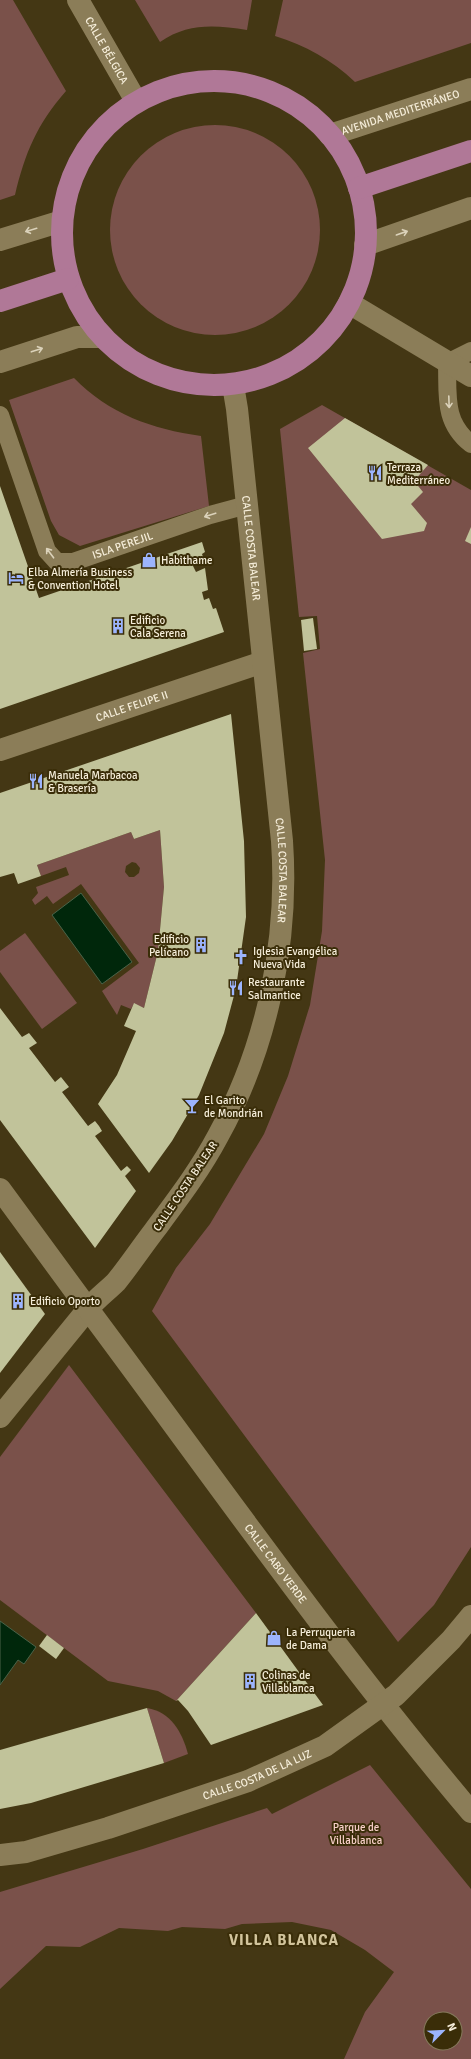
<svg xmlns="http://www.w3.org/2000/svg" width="471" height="2059" viewBox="0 0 471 2059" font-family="Signika,sans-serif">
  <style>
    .green { fill: #7a514a; fill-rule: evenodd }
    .water { fill: #00270b; stroke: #4a6349 }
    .building { fill: #c1c39a }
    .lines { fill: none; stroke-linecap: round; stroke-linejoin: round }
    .service { stroke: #8b7d58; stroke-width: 18 }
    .pedestrian { stroke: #8b7d58; stroke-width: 22 }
    .minor { stroke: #8b7d58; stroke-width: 22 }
    .tertiary { stroke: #8b7d58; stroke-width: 22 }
    .primary { stroke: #b07897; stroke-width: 22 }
    .oneway { stroke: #dbd2ba }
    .labels { text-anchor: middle; stroke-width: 4; stroke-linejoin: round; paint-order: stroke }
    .street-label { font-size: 11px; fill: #f6eeda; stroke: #3a2d08 }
    .poi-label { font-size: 11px; fill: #f6eeda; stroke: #3a2d08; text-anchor: start }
    .park-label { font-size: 11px; fill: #f8d0c9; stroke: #3a2d08 }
    .district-label { font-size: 15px; font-weight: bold; letter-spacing: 1px; fill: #d2c49c; stroke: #3a2d08 }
  </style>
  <rect width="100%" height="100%" fill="#443714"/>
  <g class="green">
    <path d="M0 0H13L66 91C37 124 25 153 15 195L0 200Z"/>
    <path d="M135 0H252L247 30C214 25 188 23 160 42Z"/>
    <path d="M283 0H471V43L355 82C332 60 305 45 275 36Z"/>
    <circle cx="215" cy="230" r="105"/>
    <path d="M74 378C109 414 152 429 201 436L209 506 80 546 59 535 51 521 9 400Z"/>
    <path d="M322 405 471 490V1547L434 1605 398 1642 152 1311 176 1268 210 1224 264 1134 288 1076 310 1005 322 931 325 860 303 653 320 649 317 616 299 617 280 429Z"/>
    <path d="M160 830 164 887 158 951 144 1008 134 1004 131 1009 121 1005 117 1015 102 991 139 963 81 884 53 904 47 896 35 905 32 900 38 893 36 887 69 875 66 867 41 876 37 865 131 832 134 839ZM132 862 136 863 140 868 139 873 134 877H129L125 872 126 866Z"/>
    <path d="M25 933 77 1003 42 1029 0 972V951Z"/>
    <path d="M69 1365 256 1613 176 1701 158 1691 108 1681 0 1600V1457Z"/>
    <path d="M147 1708C171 1712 182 1732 188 1754L164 1763Z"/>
    <path d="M370 1765 471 1889V2059H344L365 2012 394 1972 365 1950 331 1930 292 1922 242 1924 225 1929 182 1927 168 1931 119 1928 80 1947 46 1946 0 1989V1892L143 1849 267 1808 272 1814ZM431 2019H455V2043H431Z"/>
  </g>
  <g class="water">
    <path d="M81 893 132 962 102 984 52 915Z"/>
    <path d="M0 1621 36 1647 24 1664 18 1660 0 1685Z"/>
  </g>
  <g class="building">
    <path d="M345 418 428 465 414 481 423 492 411 504 427 523 424 531 382 539 308 448Z"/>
    <path d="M0 486 39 598 202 542 205 552 202 554 204 560 192 564 196 572 205 568 208 590 202 592 204 600 209 598 213 609 216 608 224 632 0 709Z"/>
    <path d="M471 527V544L465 541Z"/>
    <path d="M313 618 317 649 304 651 301 620Z"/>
    <path d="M231 714 244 841 246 917 236 988 224 1033 199 1095 172 1141 149 1173 98 1104 117 1075 136 1031 124 1026 134 1003 144 1008 158 951 164 887 160 830 134 839 131 832 37 865 41 876 18 884 14 873 0 877V793Z"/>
    <path d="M0 1008 22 1037 29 1033 37 1043 29 1048 55 1082 61 1077 69 1087 62 1092 88 1126 95 1121 99 1126 102 1131 95 1136 121 1171 127 1166 131 1170 125 1176 136 1191 95 1248 0 1120Z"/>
    <path d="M0 1252 45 1314 0 1373Z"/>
    <path d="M256 1613 323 1705 211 1745 188 1711 178 1700 176 1701Z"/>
    <path d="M47 1635 64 1648 56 1659 39 1646Z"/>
    <path d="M147 1708 164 1763 31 1803 0 1809V1750Z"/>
  </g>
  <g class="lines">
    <g class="service">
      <path d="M471 351 447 363C448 395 443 422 471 444"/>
      <path id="s1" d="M0 415 47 551 57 562H73L210 515 247 505"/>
    </g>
    <path class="pedestrian" d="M0 1417 88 1309"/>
    <g class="minor">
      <path id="s2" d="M330 135 471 89"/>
      <path d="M365 245 471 208"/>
      <path id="s3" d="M0 750 263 662"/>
      <path d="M0 1189 88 1309"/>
    </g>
    <g class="tertiary">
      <path id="s4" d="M78 0 136 101"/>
      <path d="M0 240 62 221"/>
      <path d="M349 303 471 376"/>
      <path d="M0 362 77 337H103"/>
      <path id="s5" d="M233 385 237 409 282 841C289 942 267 1047 218 1136 200 1170 177 1200 154 1231 141 1248 129 1266 116 1282 107 1291 96 1299 88 1309 214 1478 335 1651 471 1812"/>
      <path id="s6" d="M0 1855 26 1852 108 1828 248 1781 325 1746 396 1695 451 1640 471 1616"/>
    </g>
    <g class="primary">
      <circle cx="214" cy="233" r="152"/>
      <path d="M359 188 471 151"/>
      <path d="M0 301 68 279"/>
    </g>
  </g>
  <defs><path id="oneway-shaft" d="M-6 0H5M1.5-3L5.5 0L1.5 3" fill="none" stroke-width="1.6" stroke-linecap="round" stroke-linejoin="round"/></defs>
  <g class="oneway">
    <use href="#oneway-shaft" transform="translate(31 230) rotate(163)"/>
    <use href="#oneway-shaft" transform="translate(402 233) rotate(-19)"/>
    <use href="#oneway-shaft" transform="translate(37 350) rotate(-18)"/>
    <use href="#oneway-shaft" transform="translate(449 402) rotate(88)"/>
    <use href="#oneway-shaft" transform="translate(210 515) rotate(162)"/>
    <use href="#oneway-shaft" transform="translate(50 553) rotate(-127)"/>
  </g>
  <defs>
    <g id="restaurant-bare" transform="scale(1.2)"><path d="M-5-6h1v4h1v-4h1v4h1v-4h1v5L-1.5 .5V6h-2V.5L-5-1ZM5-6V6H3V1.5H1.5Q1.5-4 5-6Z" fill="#9cb4fd" stroke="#3a2d08" stroke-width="2.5" paint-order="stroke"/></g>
    <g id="shop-bare" transform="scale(1.2)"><path d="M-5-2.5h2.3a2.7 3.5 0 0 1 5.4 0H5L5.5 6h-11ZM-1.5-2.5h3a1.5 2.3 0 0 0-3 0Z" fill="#9cb4fd" stroke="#3a2d08" stroke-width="2.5" paint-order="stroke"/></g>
    <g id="hotel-bare" transform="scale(1.2)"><path d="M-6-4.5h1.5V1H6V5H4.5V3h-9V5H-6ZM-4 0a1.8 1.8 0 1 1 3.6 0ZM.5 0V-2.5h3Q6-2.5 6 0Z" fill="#9cb4fd" stroke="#3a2d08" stroke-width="2.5" paint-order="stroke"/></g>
    <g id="building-bare" transform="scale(1.2)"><path d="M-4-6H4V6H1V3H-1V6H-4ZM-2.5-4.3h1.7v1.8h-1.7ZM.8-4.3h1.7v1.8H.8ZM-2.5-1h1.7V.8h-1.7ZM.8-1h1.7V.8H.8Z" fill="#9cb4fd" stroke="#3a2d08" stroke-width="2.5" paint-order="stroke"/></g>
    <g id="church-bare" transform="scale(1.2)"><path d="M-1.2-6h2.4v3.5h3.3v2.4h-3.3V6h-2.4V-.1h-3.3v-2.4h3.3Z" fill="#9cb4fd" stroke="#3a2d08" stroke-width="2.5" paint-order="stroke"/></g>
    <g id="bar-bare" transform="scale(1.2)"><path d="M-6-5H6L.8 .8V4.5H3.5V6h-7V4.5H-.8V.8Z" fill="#9cb4fd" stroke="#3a2d08" stroke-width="2.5" paint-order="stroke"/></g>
  </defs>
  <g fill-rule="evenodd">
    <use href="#restaurant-bare" x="375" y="473"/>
    <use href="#shop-bare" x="149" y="560"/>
    <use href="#hotel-bare" x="16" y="578"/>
    <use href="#building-bare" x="118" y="626"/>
    <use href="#restaurant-bare" x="36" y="781"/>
    <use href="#building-bare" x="201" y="945"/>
    <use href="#church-bare" x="241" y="957"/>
    <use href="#restaurant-bare" x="236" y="988"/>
    <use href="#bar-bare" x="192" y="1106"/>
    <use href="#building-bare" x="18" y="1301"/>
    <use href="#shop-bare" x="274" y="1638"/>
    <use href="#building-bare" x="250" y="1681"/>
  </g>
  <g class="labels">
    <g class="street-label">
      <text dy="4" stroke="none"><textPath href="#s4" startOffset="58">CALLE BÉLGICA</textPath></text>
      <text dy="4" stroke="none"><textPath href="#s2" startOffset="74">AVENIDA MEDITERRÁNEO</textPath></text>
      <text dy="4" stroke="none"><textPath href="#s1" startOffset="227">ISLA PEREJIL</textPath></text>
      <text dy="4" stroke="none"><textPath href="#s5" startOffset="164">CALLE COSTA BALEAR</textPath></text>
      <text dy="4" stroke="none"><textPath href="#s3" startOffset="139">CALLE FELIPE II</textPath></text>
      <text dy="4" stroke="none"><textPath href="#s5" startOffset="488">CALLE COSTA BALEAR</textPath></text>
      <text transform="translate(185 1186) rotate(-56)" y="4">CALLE COSTA BALEAR</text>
      <text dy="4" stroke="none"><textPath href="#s5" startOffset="1298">CALLE CABO VERDE</textPath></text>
      <text dy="4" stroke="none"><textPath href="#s6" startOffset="270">CALLE COSTA DE LA LUZ</textPath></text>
    </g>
    <g class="poi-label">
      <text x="387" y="471">Terraza<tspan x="387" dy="13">Mediterráneo</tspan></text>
      <text x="161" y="564">Habithame</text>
      <text x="28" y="576">Elba Almería Business<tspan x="28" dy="13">&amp; Convention Hotel</tspan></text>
      <text x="130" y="624">Edificio<tspan x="130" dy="13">Cala Serena</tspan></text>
      <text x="48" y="779">Manuela Marbacoa<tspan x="48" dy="13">&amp; Brasería</tspan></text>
      <text x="189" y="943" text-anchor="end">Edificio<tspan x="189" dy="13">Pelícano</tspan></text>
      <text x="253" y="955">Iglesia Evangélica<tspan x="253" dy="13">Nueva Vida</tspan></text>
      <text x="248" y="986">Restaurante<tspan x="248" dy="13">Salmantice</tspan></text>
      <text x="204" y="1104">El Garito<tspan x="204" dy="13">de Mondrián</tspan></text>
      <text x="30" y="1305">Edificio Oporto</text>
      <text x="286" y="1636">La Perruqueria<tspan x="286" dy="13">de Dama</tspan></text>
      <text x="262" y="1679">Colinas de<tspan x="262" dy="13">Villablanca</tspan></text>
    </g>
    <g class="park-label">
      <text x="356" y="1831">Parque de<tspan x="356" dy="13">Villablanca</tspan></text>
    </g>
    <g class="district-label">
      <text x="284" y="1945">VILLA BLANCA</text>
    </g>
  </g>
  <g transform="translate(443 2031) rotate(66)"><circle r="19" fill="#3a2d08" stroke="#857a5c"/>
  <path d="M0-3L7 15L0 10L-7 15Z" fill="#9cb4fd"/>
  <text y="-6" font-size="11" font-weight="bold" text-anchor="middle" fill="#f6eeda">N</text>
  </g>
</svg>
